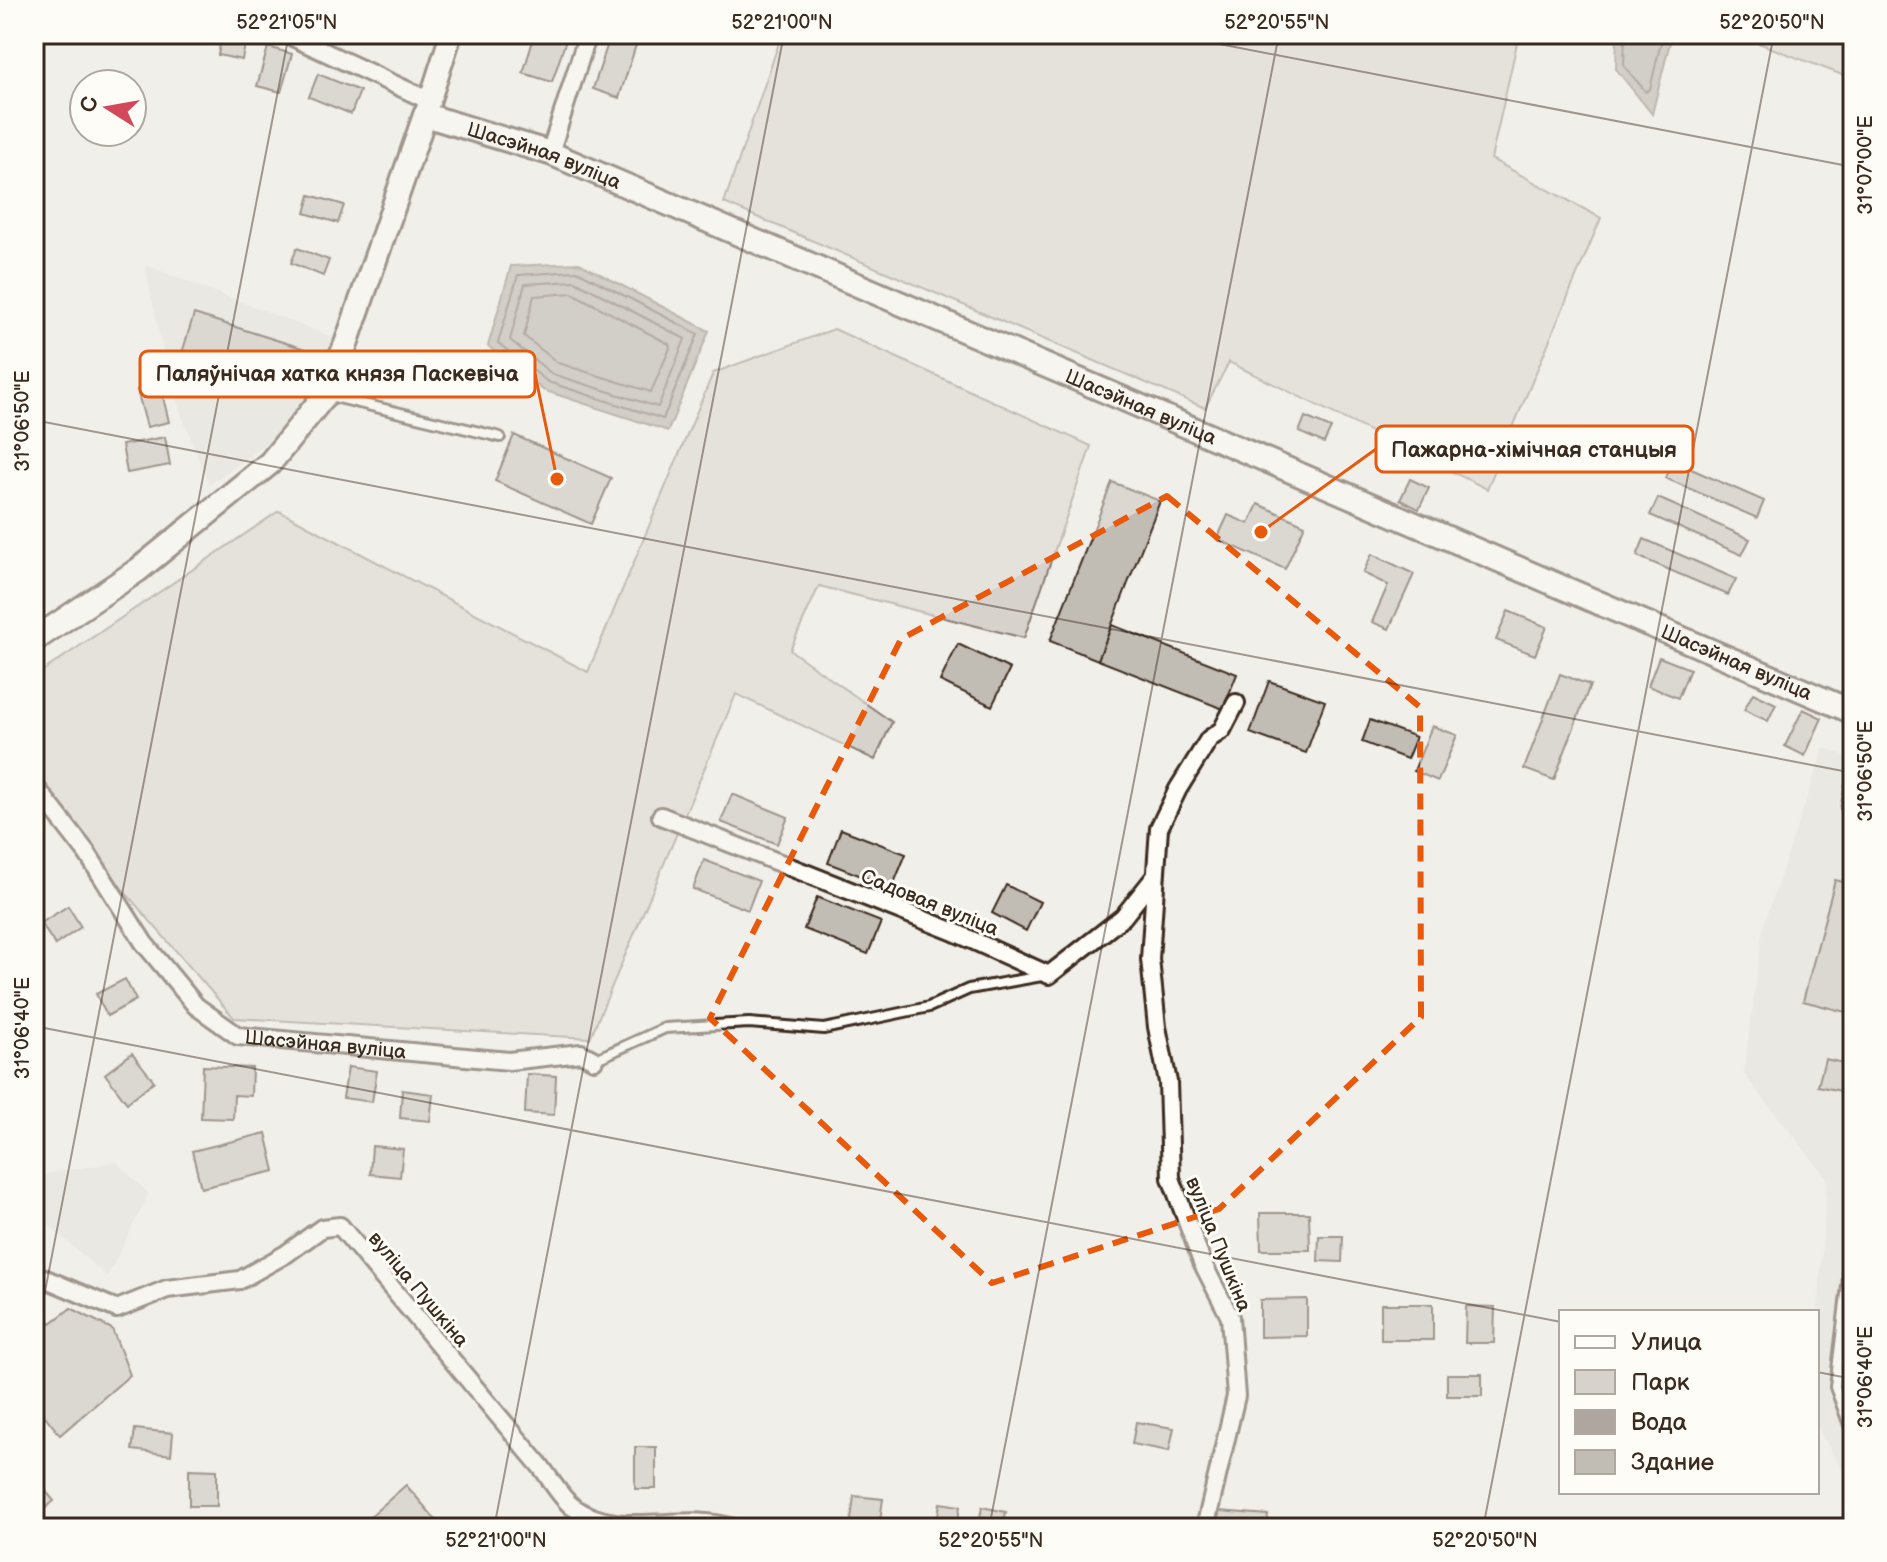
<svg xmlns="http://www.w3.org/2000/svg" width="1887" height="1562" viewBox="0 0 1887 1562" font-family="'Balsamiq Sans',sans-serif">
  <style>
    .built { fill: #e3e0da }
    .green { fill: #d7d2cc; stroke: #897e75; stroke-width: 2 }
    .water { fill: #aea69f; stroke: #80746b; stroke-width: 2 }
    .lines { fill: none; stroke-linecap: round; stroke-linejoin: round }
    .shore { stroke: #695c52; stroke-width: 2 }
    .building { fill: #c1bcb4; stroke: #3b2a1e; stroke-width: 2 }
    .service-casing { stroke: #3b2a1e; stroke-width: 14 }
    .minor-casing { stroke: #3b2a1e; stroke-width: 22 }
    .tertiary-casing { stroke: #3b2a1e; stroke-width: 26 }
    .secondary-casing { stroke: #3b2a1e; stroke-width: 28 }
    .service { stroke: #fdfcf7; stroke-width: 8 }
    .minor { stroke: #fdfcf7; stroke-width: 16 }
    .tertiary { stroke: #fdfcf7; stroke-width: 20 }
    .secondary { stroke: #fdfcf7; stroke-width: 22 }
    .marked { fill: none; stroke: #e8590c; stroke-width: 6; stroke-dasharray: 16 10; stroke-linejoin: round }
    .ticks { fill: none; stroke: #3b2a1e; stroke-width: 2; stroke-opacity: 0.45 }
    .labels { text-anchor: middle; stroke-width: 6; stroke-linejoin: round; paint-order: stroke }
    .street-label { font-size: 20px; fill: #3b2a1e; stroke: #fdfcf7 }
    .leader { fill: none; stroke: #e8590c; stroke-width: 3 }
    .callout-dot { fill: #e8590c; stroke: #fdfcf7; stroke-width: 3 }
    .callout { fill: #fdfcf7; stroke: #e8590c; stroke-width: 3 }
    .callout-label { font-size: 22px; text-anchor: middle; font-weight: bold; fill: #3b2a1e }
    .neatline { fill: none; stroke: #3b2a1e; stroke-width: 3 }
    .ticks-label { font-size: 20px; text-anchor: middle; fill: #3b2a1e }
  </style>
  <rect width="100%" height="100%" fill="#f1efea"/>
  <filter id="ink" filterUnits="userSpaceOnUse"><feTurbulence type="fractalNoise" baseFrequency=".0125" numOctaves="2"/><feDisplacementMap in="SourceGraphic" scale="16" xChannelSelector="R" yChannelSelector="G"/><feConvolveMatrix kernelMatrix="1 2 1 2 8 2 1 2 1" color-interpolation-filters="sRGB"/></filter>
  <g filter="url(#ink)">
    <g class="built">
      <path d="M145 265 334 338 310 393 280 435 209 485 170 384Z"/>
      <path d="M1824 748 1853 758V1488L1817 1427V1328L1827 1178 1744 1074 1763 927Z"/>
      <path d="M116 1162 149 1194 107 1277 34 1212V1176Z"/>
    </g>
    <g class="green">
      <path d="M782 34H1519L1491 159 1601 218 1487 489 1229 362 1205 408 724 203Z"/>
      <path d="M1735 34H1853V79Z"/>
      <path d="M834 329 1091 446 1024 638 819 586 790 650 892 722 875 760 736 694 590 1038 234 1018 34 787V677L279 511 588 672 713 373Z"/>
    </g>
    <g class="water">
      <path d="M1617 34H1672L1652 114 1616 69Z"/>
      <path d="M579 263 709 331 668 431 543 390 488 346 511 266Z"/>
    </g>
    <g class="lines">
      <g class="shore">
        <path d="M1625 34 1624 66 1646 92 1650 89 1663 34"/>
        <path d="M577 271 698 334 663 419 548 382 498 343 518 275Z"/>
        <path d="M575 281 685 339 658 407 552 374 510 340 525 284Z"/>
        <path d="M572 293 669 344 670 348 651 392 558 363 524 336 534 296Z"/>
      </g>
    </g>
    <g class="building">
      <path d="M168 34H194L192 44 167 38Z"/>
      <path d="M222 34H247L242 60 218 55Z"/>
      <path d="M535 34H568L552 82 523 73Z"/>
      <path d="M610 37 636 45 619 98 593 89Z"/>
      <path d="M268 47 292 54 281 92 257 86Z"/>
      <path d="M318 74 360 91 351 114 309 97Z"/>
      <path d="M310 195 344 205 338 223 305 213Z"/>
      <path d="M297 248 329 260 323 276 291 263Z"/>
      <path d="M194 314 305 349 292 388 182 353Z"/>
      <path d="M39 381 43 407 34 409V382Z"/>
      <path d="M160 384 169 422 147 427 137 390Z"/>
      <path d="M1305 417 1331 428 1324 443 1299 432Z"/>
      <path d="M514 435 611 478 591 524 495 481Z"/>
      <path d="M165 437 170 465 127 473 122 445Z"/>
      <path d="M1673 461 1764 501 1757 518 1665 478Z"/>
      <path d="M1410 479 1429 488 1419 509 1400 500Z"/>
      <path d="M1112 482 1160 501 1098 660 1050 641Z"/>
      <path d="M1658 498 1750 539 1742 555 1650 515Z"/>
      <path d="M1258 504 1305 525 1285 569 1217 539 1228 515 1249 524Z"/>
      <path d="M35 531 40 564 34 565V532Z"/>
      <path d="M1644 539 1736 579 1728 595 1637 556Z"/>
      <path d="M1372 554 1414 574 1389 629 1372 622 1388 585 1363 573Z"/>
      <path d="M1508 611 1547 627 1535 655 1496 640Z"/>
      <path d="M1112 625 1237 674 1223 709 1098 660Z"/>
      <path d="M958 644 1010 669 992 706 940 681Z"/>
      <path d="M1659 657 1690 669 1678 698 1648 686Z"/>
      <path d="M1560 674 1590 685 1554 780 1524 769Z"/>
      <path d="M1269 681 1325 701 1306 753 1250 733Z"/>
      <path d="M1753 693 1776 704 1768 721 1744 710Z"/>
      <path d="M1803 709 1822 718 1805 756 1785 746Z"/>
      <path d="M1370 720 1416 737 1407 759 1362 742Z"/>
      <path d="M1432 726 1457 735 1438 781 1414 771Z"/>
      <path d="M1847 774 1853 775V812L1840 809Z"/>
      <path d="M732 794 788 817 777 844 721 822Z"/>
      <path d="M841 829 906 854 892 888 828 863Z"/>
      <path d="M704 860 759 881 748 910 693 889Z"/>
      <path d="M1835 880 1853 884V1014L1803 1001Z"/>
      <path d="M1006 885 1040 902 1026 931 992 913Z"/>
      <path d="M817 897 881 922 868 954 804 929Z"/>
      <path d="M68 906 81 927 55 945 41 923Z"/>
      <path d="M125 979 136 1000 107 1016 96 994Z"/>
      <path d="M132 1053 154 1081 127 1103 105 1074Z"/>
      <path d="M1825 1059 1848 1064 1841 1091 1818 1086Z"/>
      <path d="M203 1066 252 1068 251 1096 234 1095 233 1119 201 1118Z"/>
      <path d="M348 1067 377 1071 372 1102 343 1098Z"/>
      <path d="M527 1074 556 1076 554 1115 525 1113Z"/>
      <path d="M402 1090 433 1094 430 1121 400 1118Z"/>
      <path d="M266 1133 275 1171 201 1188 192 1151Z"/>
      <path d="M372 1146 403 1149 400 1177 370 1174Z"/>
      <path d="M1260 1213H1309L1310 1250H1261Z"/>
      <path d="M1319 1236H1343L1342 1262 1318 1261Z"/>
      <path d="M1307 1299V1336L1260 1337V1300Z"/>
      <path d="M34 1302 51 1323 71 1308 112 1329 130 1375 60 1435 34 1402Z"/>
      <rect x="1381" y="1304" width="52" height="36"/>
      <path d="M1466 1306 1495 1307 1494 1343H1465Z"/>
      <rect x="1447" y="1374" width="35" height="22"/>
      <path d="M1136 1422 1174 1428 1169 1451 1132 1444Z"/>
      <path d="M135 1429 173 1433 171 1455 132 1450Z"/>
      <rect x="635" y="1447" width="21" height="42"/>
      <path d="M189 1469 217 1470V1506H189Z"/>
      <path d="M34 1477 54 1501 34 1518Z"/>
      <path d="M406 1485 443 1528H357Z"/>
      <path d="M854 1496 883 1499 879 1528H850Z"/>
      <path d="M940 1503 960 1506 957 1528H936Z"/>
      <path d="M982 1507 1006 1512 1003 1528H978Z"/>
      <path d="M1219 1511 1268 1515 1267 1528H1218Z"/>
    </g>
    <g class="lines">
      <g class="service-casing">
        <g id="service">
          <path d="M326 395 500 437"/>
          <path d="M594 1060 665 1028 749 1023 824 1029 929 1007 969 989 1042 976"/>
          <path d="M1853 1235 1835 1387 1849 1425 1853 1428"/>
        </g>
      </g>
      <g class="minor-casing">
        <g id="minor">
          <path d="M286 34 430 101"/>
          <path d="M550 153 588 34"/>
          <path id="s1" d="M34 785 87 853 144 943 196 1006 238 1036 509 1061 581 1053 594 1060"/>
          <path d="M661 816 952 931 1049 975 1123 917 1154 878"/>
          <path d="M34 1274 117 1309 167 1289 240 1280 286 1254 322 1228 340 1226 542 1468C551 1480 561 1498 573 1507 619 1541 682 1511 733 1528"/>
          <path d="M1205 1528 1236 1396 1230 1317 1202 1262 1171 1178 1168 1082 1157 1027 1150 959 1159 828 1178 789 1209 739 1222 730 1236 703"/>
        </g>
      </g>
      <g class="tertiary-casing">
        <path id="tertiary" d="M425 115 451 34"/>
      </g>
      <g class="secondary-casing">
        <g id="secondary">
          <path id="s2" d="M34 640 138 570 270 463 325 395 346 344 425 115 550 153 1853 712"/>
        </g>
      </g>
      <use href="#service" class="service"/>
      <use href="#minor" class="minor"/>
      <use href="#tertiary" class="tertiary"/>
      <use href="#secondary" class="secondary"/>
    </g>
  </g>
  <path d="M0 0H1887V1562H0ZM1167 496 1420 707 1421 1017 1219 1209 992 1283 710 1018 901 639Z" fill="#f1efea" fill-opacity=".55" fill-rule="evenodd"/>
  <path class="marked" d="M1167 496 1420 707 1421 1017 1219 1209 992 1283 710 1018 901 639Z"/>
  <path class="ticks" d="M1168 34 1853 167M34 420 1853 773M34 1026 1561 1322M34 1348 289 34M1817 1372 1853 1379M494 1528 784 34M989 1528 1279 34M1483 1528 1774 34"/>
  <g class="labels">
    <g class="street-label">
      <text dy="7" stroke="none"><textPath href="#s2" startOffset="806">Шасэйная вуліца</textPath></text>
      <text dy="7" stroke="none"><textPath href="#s2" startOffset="1454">Шасэйная вуліца</textPath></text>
      <text dy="7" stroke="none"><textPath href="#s2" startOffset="2102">Шасэйная вуліца</textPath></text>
      <text transform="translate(930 902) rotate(22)" y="7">Садовая вуліца</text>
      <text dy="7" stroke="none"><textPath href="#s1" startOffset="414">Шасэйная вуліца</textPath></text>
      <text transform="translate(1219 1244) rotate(68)" y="7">вуліца Пушкіна</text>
      <text transform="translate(419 1289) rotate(50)" y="7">вуліца Пушкіна</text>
    </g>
  </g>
  <path class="leader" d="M557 479L535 374M1261 532L1376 449"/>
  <g class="callout-dot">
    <circle cx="557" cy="479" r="8"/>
    <circle cx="1261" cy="532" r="8"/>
  </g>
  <g class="callout">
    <rect x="140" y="351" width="395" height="46" rx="8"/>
    <rect x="1376" y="426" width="317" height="46" rx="8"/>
  </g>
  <g class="callout-label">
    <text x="337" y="381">Паляўнічая хатка князя Паскевіча</text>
    <text x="1534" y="457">Пажарна-хімічная станцыя</text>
  </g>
  <rect width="1887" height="1562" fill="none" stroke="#fdfcf7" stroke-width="88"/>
  <rect x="1559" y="1310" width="260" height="184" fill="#fdfcf7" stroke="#afa8a0" stroke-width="2"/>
  <rect x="1575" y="1336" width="40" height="12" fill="#fdfcf7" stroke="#afa8a0" stroke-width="2"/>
  <text x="1631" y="1350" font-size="24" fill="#3b2a1e">Улица</text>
  <rect x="1575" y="1370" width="40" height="24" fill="#d7d2cc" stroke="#afa8a0" stroke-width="2"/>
  <text x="1631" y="1390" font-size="24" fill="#3b2a1e">Парк</text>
  <rect x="1575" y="1410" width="40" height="24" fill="#aea69f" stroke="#afa8a0" stroke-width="2"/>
  <text x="1631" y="1430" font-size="24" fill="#3b2a1e">Вода</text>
  <rect x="1575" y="1450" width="40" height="24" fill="#c1bcb4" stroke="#afa8a0" stroke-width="2"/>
  <text x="1631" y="1470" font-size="24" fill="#3b2a1e">Здание</text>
  <g transform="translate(108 108) rotate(281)"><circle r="38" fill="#fdfcf7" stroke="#afa8a0" stroke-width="2"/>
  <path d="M0-6L14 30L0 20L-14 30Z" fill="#d1495b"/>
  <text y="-12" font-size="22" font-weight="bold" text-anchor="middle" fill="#3b2a1e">С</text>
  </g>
  <rect x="44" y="44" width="1799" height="1474" class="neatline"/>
  <g class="ticks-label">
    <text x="287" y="29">52°21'05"N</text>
    <text x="782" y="29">52°21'00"N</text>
    <text x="1277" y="29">52°20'55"N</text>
    <text x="1772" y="29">52°20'50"N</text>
    <text transform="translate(1865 165) rotate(-90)" y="7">31°07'00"E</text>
    <text transform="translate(22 421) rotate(-90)" y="7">31°06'50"E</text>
    <text transform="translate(1865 771) rotate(-90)" y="7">31°06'50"E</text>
    <text transform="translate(22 1028) rotate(-90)" y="7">31°06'40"E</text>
    <text transform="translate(1865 1377) rotate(-90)" y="7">31°06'40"E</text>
    <text x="496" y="1547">52°21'00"N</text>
    <text x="991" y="1547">52°20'55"N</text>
    <text x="1485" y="1547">52°20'50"N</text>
  </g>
</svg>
